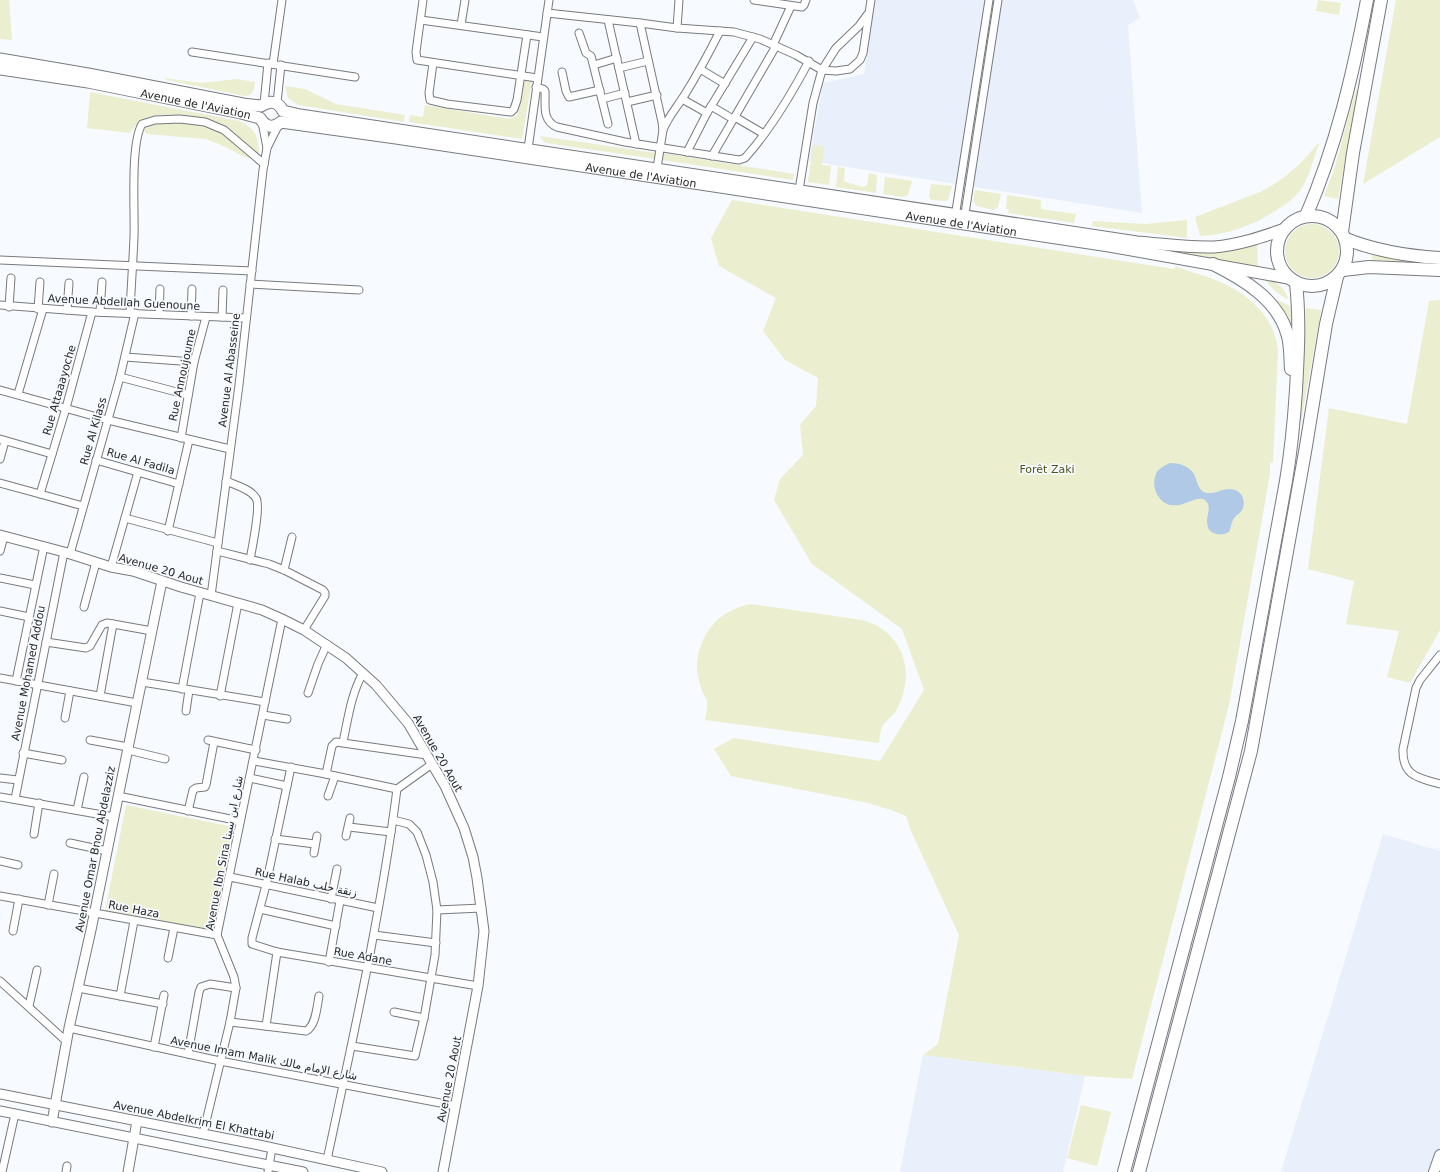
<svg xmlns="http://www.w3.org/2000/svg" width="1440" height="1172" viewBox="0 0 1440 1172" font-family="'DejaVu Sans','Noto Naskh Arabic',sans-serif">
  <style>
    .built { fill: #e9f0fc }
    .green { fill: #ebefcf }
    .water { fill: #b0c9e6 }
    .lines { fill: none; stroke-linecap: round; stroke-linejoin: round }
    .minor-casing { stroke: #777a7f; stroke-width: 9 }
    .tertiary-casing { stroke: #777a7f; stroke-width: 11 }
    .secondary-casing { stroke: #777a7f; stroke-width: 12 }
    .primary-casing { stroke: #777a7f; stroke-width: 13 }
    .trunk-casing { stroke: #777a7f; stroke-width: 14 }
    .minor { stroke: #fff; stroke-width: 7 }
    .tertiary { stroke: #fff; stroke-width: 9 }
    .secondary { stroke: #fff; stroke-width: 10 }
    .primary { stroke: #fff; stroke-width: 11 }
    .trunk { stroke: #fff; stroke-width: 12 }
    .tram { stroke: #616265; stroke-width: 1 }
    .labels { text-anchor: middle; stroke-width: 3.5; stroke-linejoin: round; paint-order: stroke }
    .street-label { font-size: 11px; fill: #27282a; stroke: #f7fafe }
    .park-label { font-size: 11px; fill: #50541b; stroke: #f7fafe }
  </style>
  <rect width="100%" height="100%" fill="#f7fafe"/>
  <g class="built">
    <path d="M876 0H1133L1140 18 1128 25 1142 213 809 161 823 83 864 74Z"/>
    <path d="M1383 834 1440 851V1154L1433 1172H1281Z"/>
    <path d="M923 1055 1085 1076 1063 1172H900Z"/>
  </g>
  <g class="green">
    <path d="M0 0H9L12 40 0 39Z"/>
    <path d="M993 0H995L984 73 964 186Z"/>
    <path d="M1318 0 1341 3 1339 15 1316 11Z"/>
    <path d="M1396 0H1440V137L1363 184Z"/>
    <path d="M164 78 201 83 237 79 255 82C254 89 254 95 245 96L167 80Z"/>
    <path d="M523 79 532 80 522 139 409 122 410 115 423 117 425 105 509 119C512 118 515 118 517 114 521 107 522 88 523 79Z"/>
    <path d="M285 86 305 89 336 104 405 115 404 122 298 105 288 98Z"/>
    <path d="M1356 89 1358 90 1338 199 1324 196 1334 170Z"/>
    <path d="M90 92 239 121C255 128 258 136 259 152L257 154C248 147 236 134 226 129 208 121 167 111 148 117 140 120 134 126 130 133L87 128Z"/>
    <path d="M187 122C217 126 229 138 250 158L249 159 219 144 205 139 147 134 144 131 146 127 162 123Z"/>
    <path d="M540 136 656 153 655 159 546 143 542 140Z"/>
    <path d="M1318 143 1319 144C1313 159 1309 179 1299 192 1293 199 1285 205 1278 209 1253 226 1229 234 1200 236L1195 217 1260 192C1284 180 1302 164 1318 143Z"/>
    <path d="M813 145 824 146 822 165 831 166 829 185 808 182Z"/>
    <path d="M663 153 794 174 793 180 662 160Z"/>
    <path d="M838 167 845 168 844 179 845 182 864 187 867 185 869 173 877 175 876 193 836 187Z"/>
    <path d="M885 177 912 181 908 195 903 197 883 194Z"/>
    <path d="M931 184 952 186 948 200 945 201 931 200 929 195Z"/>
    <path d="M975 190 1001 194 998 207 993 210 977 206 973 201Z"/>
    <path d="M1007 195 1041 200V209L1076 214 1074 223 1008 213 1009 209H1006Z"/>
    <path d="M732 200 1174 269 1176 266C1188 272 1201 274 1213 279 1245 291 1275 315 1278 351L1273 462 1270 463V474L1229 705 1132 1079 1085 1076 923 1055 938 1044 959 935 911 831 906 816 891 810 868 803 731 776 714 749 734 738 880 761 924 690 902 629 812 564 774 500 780 479 803 455 800 425 816 406 818 378 785 360 763 331 776 298 719 266 711 238Z"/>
    <path d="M1187 220V238L1092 226 1093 221 1146 224Z"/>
    <circle cx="1312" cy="251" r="27"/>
    <path d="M1257 243 1258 267 1160 251V248L1194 252 1211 253Z"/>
    <path d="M1372 255 1409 261V262L1372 260Z"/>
    <path d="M1264 279C1276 281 1286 288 1288 300L1275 291Z"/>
    <path d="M1273 298 1290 306 1292 335Z"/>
    <path d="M1440 300V630L1410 683 1387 677 1399 631 1346 624 1354 581 1308 569 1329 408 1407 424 1429 301Z"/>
    <path d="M1306 308 1321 310 1301 422 1300 421Z"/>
    <path d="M751 604 862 620C867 622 872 623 876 625 908 643 913 679 897 709 894 716 887 719 883 725 880 730 880 738 879 743L705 720C706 715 708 707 707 701 707 699 704 696 703 693 700 685 697 675 697 666 697 660 698 653 700 648 708 623 726 609 751 604Z"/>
    <path d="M126 805 233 827 212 932 105 911Z"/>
    <path d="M1081 1105 1111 1112 1097 1166 1067 1158Z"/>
  </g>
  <path class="water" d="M1170 463C1179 463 1189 466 1194 474 1197 480 1197 486 1202 491 1211 497 1220 489 1229 489 1240 489 1246 498 1243 508 1241 514 1235 515 1233 520 1231 524 1231 528 1229 532 1222 536 1215 535 1209 530 1208 527 1207 524 1207 521 1207 514 1212 506 1205 500 1196 494 1182 510 1167 504 1155 498 1151 483 1157 472 1160 468 1165 465 1170 463Z"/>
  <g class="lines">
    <g class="minor-casing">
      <g id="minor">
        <path d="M423 0 416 52 417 60 537 78"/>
        <path d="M754 0 802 7 804 5 806 0"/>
        <path d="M547 13 640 23 677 28 734 32 760 39 796 55 822 70 836 71 850 69 860 60 863 53 871 0"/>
        <path d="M421 20 543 37"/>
        <path d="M608 20 636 144"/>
        <path d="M640 23 662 122 663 130 657 168"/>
        <path d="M461 25 465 0"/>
        <path d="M677 28 679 0"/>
        <path d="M579 33 586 53 591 56 608 124"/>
        <path d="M773 45 791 6"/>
        <path d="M192 52 355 77"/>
        <path d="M433 63 429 93 430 100 447 104 511 112 514 109 517 100 527 35"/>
        <path d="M273 64 282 0"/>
        <path d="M594 65 617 58"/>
        <path d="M619 68 648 61"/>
        <path d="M700 69 725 84"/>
        <path d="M562 72 566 91 569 97 600 90"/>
        <path d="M536 87 543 89 545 91C546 104 541 120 557 127L625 142 739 160 745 158C771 129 791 95 809 61"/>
        <path d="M602 99 625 93"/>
        <path d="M682 99 707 113"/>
        <path d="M627 102 657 95"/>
        <path d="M277 103 281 65"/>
        <path d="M264 104 268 63"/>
        <path d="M711 106 733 119"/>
        <path d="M735 117 764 134"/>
        <path d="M262 122 267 148"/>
        <path d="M663 130C668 117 677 107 684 96 697 75 709 53 720 31"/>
        <path d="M528 149 549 0"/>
        <path d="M687 152 707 113 753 37"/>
        <path d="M712 156 776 46"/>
        <path d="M799 190 813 103 822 70 836 48 859 26 867 15"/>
        <path d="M955 217 989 0"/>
        <path d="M964 220 998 0"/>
        <path d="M0 260 252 271"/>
        <path d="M250 284 359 290"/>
        <path d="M0 305 92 312 246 318"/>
        <path d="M9 307 11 278"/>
        <path d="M38 309 40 282"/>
        <path d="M67 310 69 283"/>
        <path d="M100 312 102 282"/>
        <path d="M130 313C131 288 133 262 134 237 135 212 130 144 142 124L155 120 180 119 205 122 224 130 264 164"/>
        <path d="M159 314 160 289"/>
        <path d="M191 316 192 289"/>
        <path d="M222 317 223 290"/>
        <path d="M125 357 194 362"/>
        <path d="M120 377 188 395"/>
        <path d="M0 390 108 420 230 449"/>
        <path d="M18 394 43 309"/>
        <path d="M181 438 194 362 206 317"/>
        <path d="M0 439 52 454"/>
        <path d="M0 459 5 441"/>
        <path d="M96 460 179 484"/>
        <path d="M226 481C235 485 251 489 256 498 261 506 252 548 250 560"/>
        <path d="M0 483 40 494"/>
        <path d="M83 506 40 494 66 408 92 312"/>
        <path d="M125 518 218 543"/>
        <path d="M168 531 189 440"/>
        <path d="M0 551 4 536"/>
        <path d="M217 551 269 564 284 570 323 590 325 593V596L304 630"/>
        <path d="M70 554 120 377 135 313"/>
        <path d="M111 567 138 472"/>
        <path d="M284 570 292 537"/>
        <path d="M0 578 35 585"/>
        <path d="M211 596 239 385 263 170 267 148 279 124"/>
        <path d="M84 607 96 562"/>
        <path d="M0 611 29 617"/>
        <path d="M46 642 86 648 90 646 102 625 107 623 113 624"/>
        <path d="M1440 655 1420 680 1416 688 1403 749C1402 776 1418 778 1440 784"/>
        <path d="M0 678 137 703"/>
        <path d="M16 681 44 546"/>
        <path d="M142 682 265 702"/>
        <path d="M182 689 200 593"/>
        <path d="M308 693 318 664 327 644"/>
        <path d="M100 696 113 624 152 631"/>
        <path d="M220 696 238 603"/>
        <path d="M186 711 189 690"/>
        <path d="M263 715 287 719"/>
        <path d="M65 718 70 691"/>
        <path d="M90 740 128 747"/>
        <path d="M208 740 256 750"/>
        <path d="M343 742C348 719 351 694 363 673"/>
        <path d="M128 750 165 759"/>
        <path d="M23 753 62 760"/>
        <path d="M254 761 326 774 397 789 432 764"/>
        <path d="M291 767 266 885 252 938V944L277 952 478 986"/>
        <path d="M326 774 332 746 336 742 427 755"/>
        <path d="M0 778 18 780"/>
        <path d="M250 778 287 786"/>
        <path d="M118 796 240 821"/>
        <path d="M328 796 335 776"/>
        <path d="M0 797 114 817"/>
        <path d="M15 799 64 552"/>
        <path d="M77 810 84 777"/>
        <path d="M188 811 193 790 196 788 205 787 206 785 214 742"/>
        <path d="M349 827 391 832"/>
        <path d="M34 834 39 803"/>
        <path d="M346 836 350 818"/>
        <path d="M275 839 315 844"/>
        <path d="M70 843 107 851"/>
        <path d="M314 853 317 836"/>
        <path d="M0 861 18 865"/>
        <path d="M230 877 378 908"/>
        <path d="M0 896 217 935"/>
        <path d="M331 899 337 869"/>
        <path d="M48 905 54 874"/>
        <path d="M260 909 336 926"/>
        <path d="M437 910 482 908"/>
        <path d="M13 931 19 899"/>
        <path d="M374 935 436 943"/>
        <path d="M168 958 174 928"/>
        <path d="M329 962 340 901"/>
        <path d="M0 981 66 1041"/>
        <path d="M78 988 163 1004"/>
        <path d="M120 996 134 921"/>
        <path d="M29 1006 37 970"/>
        <path d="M394 1012 424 1018"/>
        <path d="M230 1022 306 1031C316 1026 317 1006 319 996"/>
        <path d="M266 1026 277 952"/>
        <path d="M69 1028 220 1061 456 1106"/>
        <path d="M352 1046 415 1056 424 1018 435 955 437 910 433 882 426 855 417 832 409 824 393 820"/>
        <path d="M154 1047 164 995"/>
        <path d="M188 1054 199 992 201 987 210 984 236 988"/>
        <path d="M203 1134 230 1022 236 988 234 977 217 935 282 619"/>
        <path d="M327 1160C353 1037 381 914 397 789"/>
        <path d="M2 1172 15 1114"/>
        <path d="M66 1172 67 1166"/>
        <path d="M268 1172 272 1148"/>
      </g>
    </g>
    <g class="tertiary-casing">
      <g id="tertiary">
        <path d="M0 535 64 552 111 567 133 571 181 587 262 610 282 619 304 630 346 658 376 685 408 723 445 786 464 828 473 857 477 878 484 931 478 986 443 1172"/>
        <path d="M0 1094 259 1145 382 1172"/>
        <path d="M0 1111 303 1172"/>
        <path d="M52 1122 69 1028 91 930 162 581"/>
        <path d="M128 1172 137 1121"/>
      </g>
    </g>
    <g class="secondary-casing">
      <path id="secondary" d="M1434 1172 1440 1155"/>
    </g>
    <g class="primary-casing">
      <g id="primary">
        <path d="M0 59 88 74 243 104 261 106C270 100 278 101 283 111L300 115 1137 242C1163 244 1188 248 1214 247 1239 245 1262 237 1285 229"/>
        <path id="s1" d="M0 69 88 82 241 113 260 118C265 127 273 129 281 122L396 138 1109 246 1288 278"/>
      </g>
    </g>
    <g class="trunk-casing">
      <g id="trunk">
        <circle cx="1312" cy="251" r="35"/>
        <path d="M1306 216C1336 147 1353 74 1367 0"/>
        <path d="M1342 232 1353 153 1381 0"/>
        <path d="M1346 239C1376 251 1407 256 1440 258"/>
        <path d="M1213 264C1243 279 1277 299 1287 333 1291 344 1290 357 1291 369"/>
        <path d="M1343 270 1369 267 1440 270"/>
        <path d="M1124 1172 1229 777 1242 721 1286 481C1291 451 1294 421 1296 390 1298 354 1300 319 1296 283"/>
        <path d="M1139 1172 1251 751 1305 452 1326 324 1337 277"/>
      </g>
    </g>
    <use href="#minor" class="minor"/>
    <use href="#tertiary" class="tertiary"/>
    <use href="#secondary" class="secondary"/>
    <use href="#primary" class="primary"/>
    <use href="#trunk" class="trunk"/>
    <path class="tram" d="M1440 1172V1171"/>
  </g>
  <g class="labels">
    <g class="street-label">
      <text dy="4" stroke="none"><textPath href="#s1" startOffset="199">Avenue de l'Aviation</textPath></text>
      <text dy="4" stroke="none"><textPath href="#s1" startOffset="654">Avenue de l'Aviation</textPath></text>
      <text dy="4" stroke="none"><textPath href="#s1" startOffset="978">Avenue de l'Aviation</textPath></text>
      <text transform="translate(124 302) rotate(3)" y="4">Avenue Abdellah Guenoune</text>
      <text transform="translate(229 370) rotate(-83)" y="4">Avenue Al Abasseine</text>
      <text transform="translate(182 375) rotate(-78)" y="4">Rue Annoujoume</text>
      <text transform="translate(59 390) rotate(-74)" y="4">Rue Attaaayoche</text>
      <text transform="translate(93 431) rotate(-74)" y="4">Rue Al Kilass</text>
      <text transform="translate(141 461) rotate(16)" y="4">Rue Al Fadila</text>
      <text transform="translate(161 569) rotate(16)" y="4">Avenue 20 Aout</text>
      <text transform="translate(28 673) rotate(-79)" y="4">Avenue Mohamed Addou</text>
      <text transform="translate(438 753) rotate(60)" y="4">Avenue 20 Aout</text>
      <text transform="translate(95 849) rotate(-79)" y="4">Avenue Omar Bnou Abdelazziz</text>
      <text transform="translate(224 853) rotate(-79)" y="4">Avenue Ibn Sina شارع ابن سينا</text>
      <text transform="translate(306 882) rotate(12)" y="4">Rue Halab زنقة حلب</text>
      <text transform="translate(134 909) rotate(11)" y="4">Rue Haza</text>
      <text transform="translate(363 956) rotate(10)" y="4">Rue Adane</text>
      <text transform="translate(264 1058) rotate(11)" y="4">Avenue Imam Malik شارع الإمام مالك</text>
      <text transform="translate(449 1079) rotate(-79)" y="4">Avenue 20 Aout</text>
      <text transform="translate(194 1120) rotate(11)" y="4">Avenue Abdelkrim El Khattabi</text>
    </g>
    <g class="park-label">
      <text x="1047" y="473">Forêt Zaki</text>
    </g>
  </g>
</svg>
